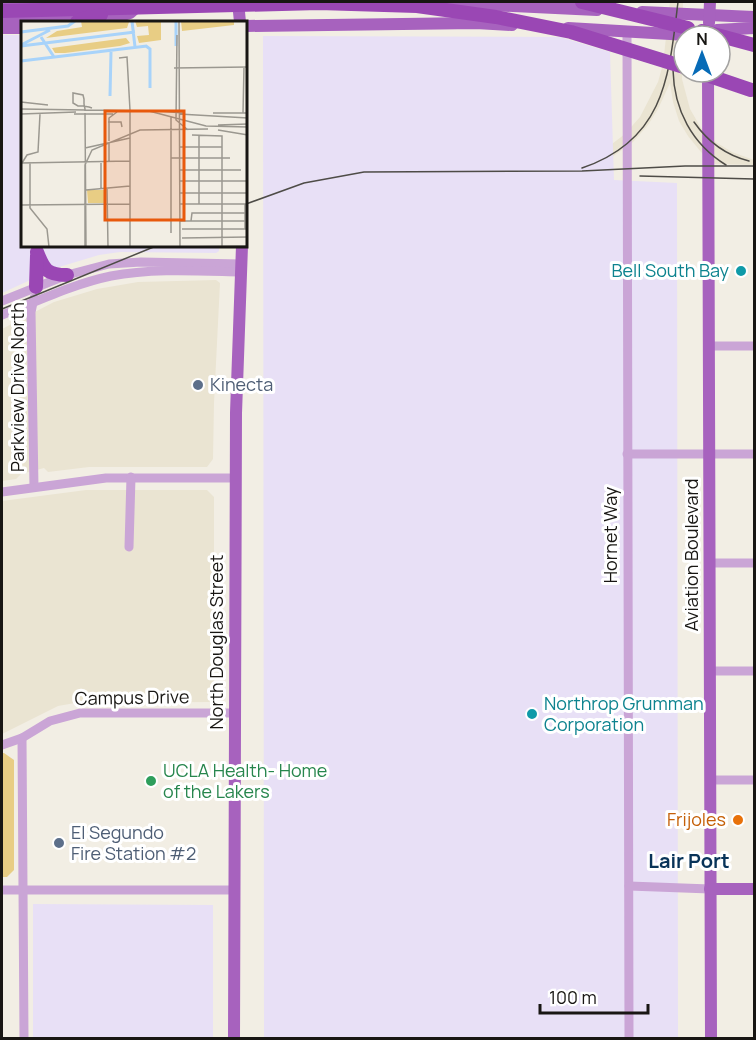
<svg xmlns="http://www.w3.org/2000/svg" width="756" height="1040" viewBox="0 0 756 1040" font-family="Manrope,sans-serif">
  <style>
    .built { fill: #eae4d2 }
    .industrial { fill: #e8e0f6 }
    .green { fill: #e8cd84 }
    .lines { fill: none; stroke-linecap: round; stroke-linejoin: round }
    .minor { stroke: #caa5d6; stroke-width: 9 }
    .major { stroke: #a762be; stroke-width: 12 }
    .highway { stroke: #9a47b4; stroke-width: 14 }
    .tram { stroke: #4e4c47; stroke-width: 1.5 }
    .highway-bridge { stroke: #9a47b4; stroke-width: 14 }
    .culture-dot { fill: #0f9aa8; stroke: #fff; stroke-width: 2 }
    .service-dot { fill: #5c6f8a; stroke: #fff; stroke-width: 2 }
    .leisure-dot { fill: #2e9e5b; stroke: #fff; stroke-width: 2 }
    .food-dot { fill: #e8710a; stroke: #fff; stroke-width: 2 }
    .labels { text-anchor: middle; stroke-width: 6; stroke-linejoin: round; paint-order: stroke }
    .culture-label { font-size: 18px; fill: #0d838f; stroke: #fff; text-anchor: end }
    .service-label { font-size: 18px; fill: #4e5e75; stroke: #fff; text-anchor: start }
    .street-label { font-size: 18px; fill: #181613; stroke: #fff }
    .leisure-label { font-size: 18px; fill: #27864d; stroke: #fff; text-anchor: start }
    .food-label { font-size: 18px; fill: #c56008; stroke: #fff; text-anchor: end }
    .neighbourhood-label { font-size: 20px; font-weight: bold; fill: #083358; stroke: #fff }
    .inset-river { fill: none; stroke: #a8d3fa; stroke-width: 3 }
    .inset-road { fill: none; stroke: #9b9890; stroke-width: 1.5 }
    .view { fill: #e8590c; fill-opacity: 0.15; stroke: #e8590c; stroke-width: 3 }
    .inset-edge { fill: none; stroke: #181613; stroke-width: 3 }
  </style>
  <rect width="100%" height="100%" fill="#f2eee4"/>
  <g class="built">
    <path d="M670 2H683L682 79 690 109 701 128 714 141 732 152 754 160V165L715 164 701 152 688 136 679 121 673 102 670 83 658 109 648 125 633 142 612 157V144L625 134 640 117 658 82 663 64Z"/>
    <path d="M216 280 220 283 214 403 213 459 207 467H89L48 472 44 468 21 474 16 479 2 481V329L54 302 97 289 138 282Z"/>
    <path d="M86 490H207L214 497V697L209 702 75 703 58 706 2 734V501Z"/>
  </g>
  <g class="industrial">
    <path d="M2 35H22V246H219V251L216 253 120 252 99 255 59 267 2 293Z"/>
    <path d="M263 36 560 37 610 52 614 180 677 183 678 1038H264Z"/>
    <path d="M33 904 213 905V1038H33Z"/>
  </g>
  <path class="green" d="M2 753H4L14 760V870L7 877H2Z"/>
  <g class="lines">
    <g class="minor">
      <path d="M627 31 629 1038"/>
      <path d="M34 298 31 312 34 487"/>
      <path d="M2 301 67 275 109 264 141 262 242 264"/>
      <path d="M2 315C38 301 73 284 111 276 153 268 199 271 242 272"/>
      <path d="M709 346H754"/>
      <path d="M627 454H754"/>
      <path d="M2 492 106 478H236"/>
      <path d="M129 547 131 477"/>
      <path d="M710 563H754"/>
      <path d="M710 671H754"/>
      <path d="M22 738 24 1038"/>
      <path d="M2 745 22 738 50 721 80 713H234"/>
      <path d="M710 780H754"/>
      <path d="M629 886 710 889"/>
      <path d="M2 890H233"/>
    </g>
    <g class="major">
      <path d="M2 2H122"/>
      <path d="M238 2 240 22"/>
      <path d="M426 2 597 10"/>
      <path d="M642 12 754 17"/>
      <path d="M2 18 116 17 130 13 138 6"/>
      <path d="M709 23 710 2"/>
      <path d="M246 26 476 23 512 25"/>
      <path d="M2 28H22"/>
      <path d="M568 28 704 36"/>
      <path d="M709 35 717 30 754 28"/>
      <path d="M708 72 711 1038"/>
      <path d="M710 889H754"/>
      <path d="M234 1038 236 413 242 246"/>
    </g>
    <g class="highway">
      <path d="M37 252C44 270 47 275 67 275"/>
      <path d="M36 287 37 256"/>
    </g>
    <g class="tram">
      <path d="M673 70C674 110 692 144 726 165"/>
      <path d="M694 122C708 142 725 155 749 161"/>
      <path d="M582 168C665 140 669 76 678 2"/>
      <path d="M640 176 754 179"/>
      <path d="M246 204 304 183 364 172 582 171 685 166H754"/>
      <path d="M2 309 156 246"/>
    </g>
    <g class="highway-bridge">
      <path d="M582 2 688 28"/>
      <path d="M2 11 319 3 417 6 496 17 571 32 684 67"/>
      <path d="M77 22 82 19 101 15"/>
      <path d="M702 31 754 45"/>
      <path d="M698 72 751 90"/>
    </g>
  </g>
  <g class="culture-dot">
    <circle cx="741" cy="271" r="6"/>
    <circle cx="532" cy="714" r="6"/>
  </g>
  <g class="service-dot">
    <circle cx="198" cy="385" r="6"/>
    <circle cx="59" cy="843" r="6"/>
  </g>
  <circle class="leisure-dot" cx="151" cy="781" r="6"/>
  <circle class="food-dot" cx="738" cy="820" r="6"/>
  <g class="labels">
    <g class="culture-label">
      <text x="729" y="277">Bell South Bay</text>
      <text x="544" y="710" text-anchor="start">Northrop Grumman<tspan x="544" dy="21">Corporation</tspan></text>
    </g>
    <g class="service-label">
      <text x="210" y="391">Kinecta</text>
      <text x="71" y="839">El Segundo<tspan x="71" dy="21">Fire Station #2</tspan></text>
    </g>
    <g class="street-label">
      <text transform="translate(18 387) rotate(-90)" y="6">Parkview Drive North</text>
      <text transform="translate(611 535) rotate(-90)" y="6">Hornet Way</text>
      <text transform="translate(692 555) rotate(-90)" y="6">Aviation Boulevard</text>
      <text transform="translate(217 642) rotate(-90)" y="6">North Douglas Street</text>
      <text transform="translate(132 698) rotate(-1)" y="6">Campus Drive</text>
    </g>
    <g class="leisure-label">
      <text x="163" y="777">UCLA Health- Home<tspan x="163" dy="21">of the Lakers</tspan></text>
    </g>
    <g class="food-label">
      <text x="726" y="826">Frijoles</text>
    </g>
    <g class="neighbourhood-label">
      <text x="689" y="868">Lair Port</text>
    </g>
  </g>
  <g transform="translate(21 21)">
    <rect width="226" height="226" fill="#f2eee4"/>
    <path d="M60 0H107L108 1 106 7 25 17 36 10 61 6ZM114 0H140V19L118 22 116 15 128 14 127 5 116 6ZM160 0H213V4L161 10ZM105 17 109 22 99 25 44 32H34L31 27ZM66 169H84L85 182H67Z" fill="#e8cd84"/>
    <path class="inset-river" d="M111 0 114 26M155 0V25M0 11 47 5 54 0M20 16 33 36M0 24 29 9M0 25 114 11M125 25 129 28V67M0 40 126 25M89 75 90 31"/>
    <path class="inset-road" d="M158 0 159 226M156 14 155 99 167 109M98 37 106 36 109 89M153 47 227 46M0 81 27 84M0 88 128 90 185 105 227 106M64 90V88L63 83V78L62 74 52 72V82L57 85H62L68 86 71 87M138 90 162 92M64 92 65 226M192 92H227M222 92 223 46M0 93 55 91M53 93H92M158 93 227 97M150 96V212M87 101H100L101 106M197 104 227 103M197 109 227 114M171 114 201 115V226M178 115V183M88 120V97L96 91M159 126H201M64 127 109 117M150 137H209M88 141V121M0 142 109 140M1 142 6 134 17 131 19 93M9 142V187L26 208 28 226M80 142V168M159 149H220M159 160H227M86 167 87 226M65 169 109 165M159 172H227M159 183H227M0 184 109 183M159 200H224M170 200 171 192H224M161 208H227M224 208V183M161 217 227 216M64 226V144L71 129 119 109 187 108M109 226V90M159 226 227 225"/>
    <path class="view" d="M84 90H163V199H84Z"/>
    <rect width="226" height="226" class="inset-edge"/>
  </g>
  <rect width="756" height="1040" fill="none" stroke="#181613" stroke-width="6"/>
  <g transform="translate(702 54)"><circle r="28" fill="#ffffff" stroke="#a3a2a1" stroke-width="1.5"/>
  <path d="M0-4.5L10 22L0 15L-10 22Z" fill="#076bb7"/>
  <text y="-9" font-size="16" font-weight="bold" text-anchor="middle" fill="#181613">N</text>
  </g>
  <path d="M540 1004v9h108v-9" fill="none" stroke="#181613" stroke-width="3"/>
  <text x="549" y="1004" font-size="18" fill="#181613" stroke="#ffffff" stroke-width="4.5" paint-order="stroke">100 m</text>
</svg>
